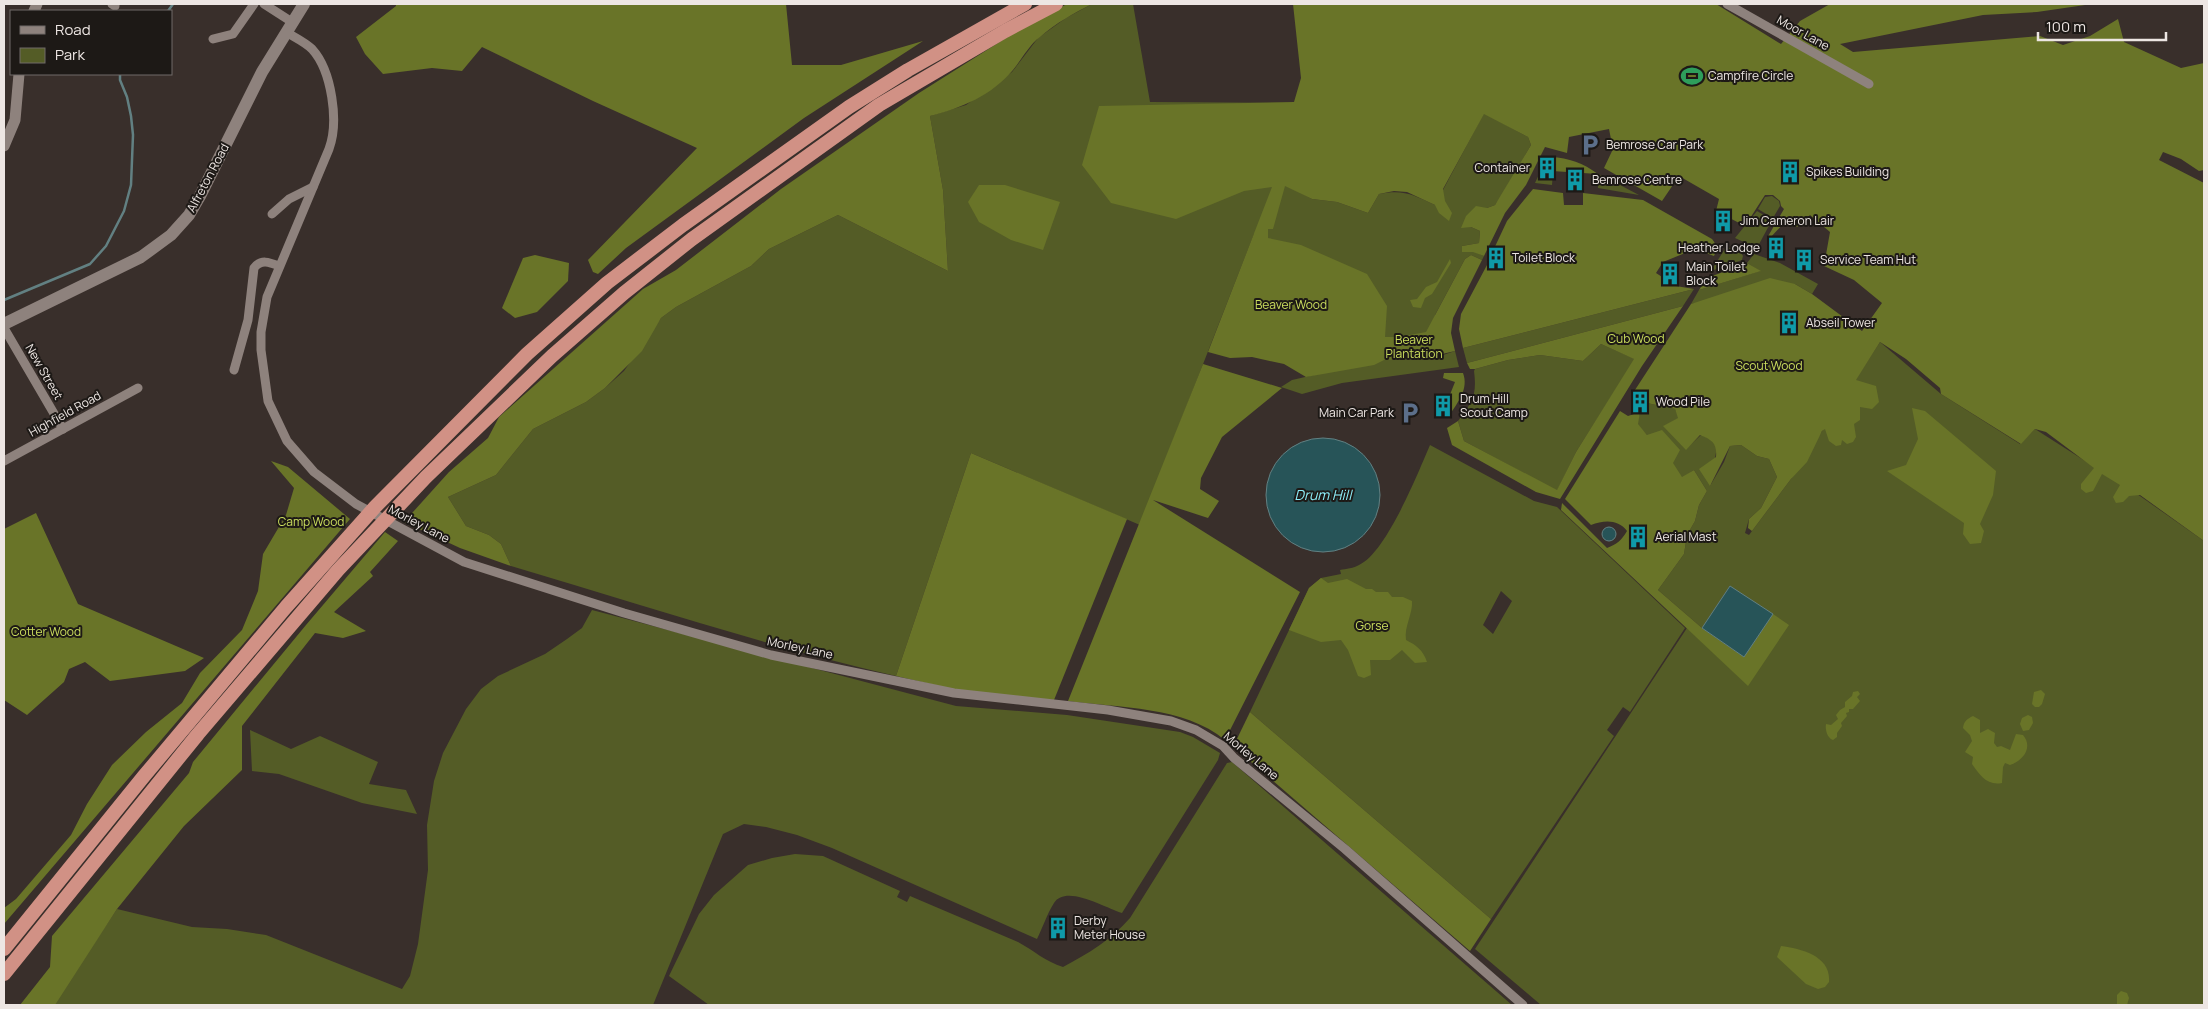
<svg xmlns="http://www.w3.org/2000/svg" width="2208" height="1009" viewBox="0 0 2208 1009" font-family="Manrope,sans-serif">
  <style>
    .green { fill: #545c26; fill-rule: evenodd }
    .forest { fill: #697428 }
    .water { fill: #275458; stroke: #628082 }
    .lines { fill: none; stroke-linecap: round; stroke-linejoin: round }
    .stream { stroke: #628082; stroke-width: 2.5 }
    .minor { stroke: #8e827d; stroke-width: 9 }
    .tertiary { stroke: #8e827d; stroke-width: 11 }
    .secondary { stroke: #8e827d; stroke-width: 12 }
    .trunk { stroke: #d19185; stroke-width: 14 }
    .labels { text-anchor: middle; stroke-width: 4; stroke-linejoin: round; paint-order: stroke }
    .street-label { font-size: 12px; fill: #ede6e3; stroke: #1d1916 }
    .poi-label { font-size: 12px; fill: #ede6e3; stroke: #1d1916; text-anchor: start }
    .park-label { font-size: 12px; fill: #ccdf5e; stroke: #1d1916 }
    .water-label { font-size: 14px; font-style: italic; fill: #8deef9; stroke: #1d1916 }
  </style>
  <rect width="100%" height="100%" fill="#392f2b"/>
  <g class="green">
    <path d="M1092 4H1133L1150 102 1306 103 1285 185 1312 199 1337 202 1368 213 1379 194C1404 189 1413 195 1435 205L1484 113 1528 137 1531 145 1500 198 1495 205 1487 208 1471 227 1480 231 1479 243 1462 246 1484 256 1482 260 1471 255 1465 259 1435 315 1443 355 1455 351 1459 367 1342 383 1302 394 1281 387 1292 380 1336 370 1268 238 1254 234 1140 525 971 453 896 676C766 646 639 604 511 566L501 544 489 535 466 526 448 497 496 475 533 429 586 402 605 388 624 371 661 318 676 307 751 266 769 249 838 215 948 271 943 190 930 116 966 105 1012 72 1038 38 1066 18Z"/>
    <path d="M1541 170 1553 172 1552 185 1535 183Z"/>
    <path d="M1598 174 1603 176 1639 195 1598 188Z"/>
    <path d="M1772 196 1779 201 1780 206 1773 218 1758 209 1765 197Z"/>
    <path d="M1757 211 1772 220 1757 248 1735 238Z"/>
    <path d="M1726 247 1740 251 1743 256 1742 260 1711 271Z"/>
    <path d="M1754 254 1780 263 1818 284 1812 294 1795 284 1691 304 1699 290 1760 271 1747 263Z"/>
    <path d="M1694 289 1683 306 1467 363 1463 348Z"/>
    <path d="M1880 342 1941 394 2020 444 2035 429 2140 496 2204 541V1005H1541L1475 949 1687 628 1748 685 1730 586 1702 628 1658 590 1684 554 1687 535 1695 521 1699 505 1707 491 1694 470 1682 478 1672 463 1637 424 1640 412 1647 403 1675 409 1679 418 1664 426 1686 449 1701 435 1711 439 1717 447 1710 486 1724 462 1730 446 1741 445 1757 456 1769 459 1777 477 1761 508 1749 519 1745 533 1749 535 1791 479Z"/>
    <path d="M1601 344 1635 359 1576 452 1557 491 1464 441 1458 421C1473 401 1477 395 1474 371L1475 369 1508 360 1540 355 1583 361Z"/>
    <path d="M1430 445 1534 501 1557 507 1685 628 1630 712 1623 707 1607 730 1614 736 1491 919 1250 712 1309 588 1321 578 1341 574 1340 570C1346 569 1354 568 1359 565 1386 553 1418 473 1430 445ZM1501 591 1512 601 1493 634 1483 625Z"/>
    <path d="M592 610 956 706 1067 715 1180 732 1193 737 1220 753 1218 760 1122 913C1105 908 1066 884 1054 903 1047 914 1043 927 1037 939L832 848 797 835 766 827 744 824 723 834 653 1005H53L117 909 192 927 227 929 266 935 402 989 410 976 418 944 428 870 427 825 434 781 443 753 466 709 481 689 498 676 545 654 567 639 582 628Z"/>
    <path d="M250 730 291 749 320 736 378 762 369 784 406 790 417 814 362 803 279 774 252 771Z"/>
    <path d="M1232 762 1512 1005H709L669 976 699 914 714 895 748 865 772 858 795 854 823 856 900 891 897 897 907 902 910 896 1018 942C1033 950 1046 962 1063 967 1089 953 1111 940 1130 918L1227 763Z"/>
  </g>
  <g class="forest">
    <path d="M396 4H786L792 65H841L923 41 804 118 626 248 598 274 593 272 588 260 697 148 593 101 482 47 462 71 432 68 383 74 365 54 356 37 396 6Z"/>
    <path d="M1067 4H1092C1074 13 1056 23 1040 37 1029 45 1022 59 1013 70 992 95 962 108 930 116L943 190 948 271 838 215 769 249 751 266 676 307 661 318 642 351 605 388 586 402 533 429 496 475 448 497 466 526 489 535 501 544 511 566 460 548 404 522 449 472 488 438 499 417 643 289 676 270 781 189 919 93 1017 31Z"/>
    <path d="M1293 4H1716L1781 44 1800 21 1830 4H2092L2037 12 1983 15 1840 44 1853 52 2040 36 2063 45 2090 36 2118 19 2124 42 2181 68 2204 63V170L2199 171 2181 159 2163 152 2159 160 2204 183V541L2140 495 2129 496 2123 502 2116 503 2113 497 2120 485 2102 474 2093 491 2086 493 2081 489V484L2094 468 2046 432 2035 429 2021 444 1941 394 1940 388 1906 359 1880 342 1856 380 1876 386 1879 402 1872 409 1860 407V420L1854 424 1856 437 1853 442 1847 444 1842 440 1841 445 1836 446 1829 441 1825 429 1822 431 1807 462 1791 479 1752 531 1748 528 1749 519 1761 508 1777 477 1769 459 1757 456 1741 445 1730 446 1710 486 1699 469 1716 457C1717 444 1713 440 1700 435L1686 450 1663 426 1678 418 1675 409 1647 403 1633 393 1691 304 1770 278 1795 284 1812 294 1862 331 1882 303 1854 280 1824 266 1830 232 1810 215 1797 227 1785 222 1769 239 1767 238 1784 209 1781 206 1780 201 1773 195H1765L1745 226 1716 211 1719 199 1679 176 1662 201 1604 168 1613 149 1609 129 1569 137 1567 153 1545 147 1526 185 1505 213 1484 256 1473 252H1462V246L1479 243 1480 231 1471 227 1461 228 1466 216 1476 206 1487 208 1495 205 1531 145 1528 137 1484 114 1443 189 1445 201 1452 213 1449 221 1439 213 1435 205 1407 192 1394 191 1379 194 1368 213 1337 202 1312 199 1285 186 1273 229H1268V238L1301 245 1367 274 1387 306 1385 337H1399L1426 332 1465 259 1471 255 1482 260 1453 318 1451 333 1455 351 1429 357 1384 360 1374 365 1306 377 1284 364 1252 357 1230 358 1208 352 1272 187 1244 191 1176 219 1111 203 1082 165 1099 106 1294 102 1301 78Z"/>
    <path d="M1551 157C1569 158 1583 163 1598 174L1552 171 1553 162 1544 161Z"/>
    <path d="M979 185H1005L1060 202 1043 250 1011 240 979 222 968 202Z"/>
    <path d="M1533 189 1563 193 1564 205H1583V193L1643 200 1712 239C1717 245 1717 249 1714 256L1695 249 1663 262 1656 273 1676 286 1694 289 1463 348 1459 329 1461 314 1487 265 1498 270 1503 259 1492 253 1507 221Z"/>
    <path d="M535 255 569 263 568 281 537 312 515 318 502 308 523 258Z"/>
    <path d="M1450 259 1451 263 1432 294 1425 298 1421 308 1413 307 1410 300 1417 299 1426 287 1437 282Z"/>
    <path d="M1747 263 1761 271 1699 290 1707 278Z"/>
    <path d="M1683 306 1642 366 1560 499 1536 492 1452 445 1447 428 1458 421 1464 441 1557 490 1576 452 1634 359 1601 344 1583 361 1540 355 1508 360 1475 369H1470L1467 363Z"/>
    <path d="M1203 364 1282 388 1222 437 1201 478 1200 489 1219 501 1208 518 1153 500 1300 592 1225 740C1184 706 1119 708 1068 701Z"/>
    <path d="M1444 373H1463C1469 389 1458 402 1449 416L1443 412 1455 382 1443 378Z"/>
    <path d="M1912 408 1925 411 1996 471 1993 495 1980 524 1984 531 1981 543 1970 544 1963 534 1964 523 1887 471 1906 465 1918 439Z"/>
    <path d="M1620 411 1628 416 1640 412 1638 424 1647 435 1662 430 1680 450 1673 463 1682 477 1694 470 1707 491 1699 505 1695 521 1687 535 1684 554 1658 590 1702 628 1744 657 1773 614 1789 625 1748 686 1561 510 1562 503 1607 548C1617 544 1621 541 1627 531 1618 519 1604 520 1591 525L1565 499Z"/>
    <path d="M971 453 1127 519 1054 700 965 692 896 676Z"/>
    <path d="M271 461 288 467 350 519 4 924V908L16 899 71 835 87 804 112 765 146 732 182 703 200 673 242 630 258 591 263 554 286 515 294 488Z"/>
    <path d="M36 513 78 604 204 658 185 671 110 681 85 662 69 669 64 682 27 715 4 700V529Z"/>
    <path d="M385 532 398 541 370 572 373 576 334 612 366 631 343 638 315 633 242 726V770L184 826 117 909 55 1005H20L50 967 52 936 189 773 193 762 306 625Z"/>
    <path d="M1321 578 1328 583 1347 579 1366 589H1372L1376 592H1388L1392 597H1403L1412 601C1413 614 1404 626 1406 640 1416 645 1423 650 1427 662L1415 663 1402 650 1390 660H1370L1371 675 1364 678 1358 676 1348 650 1341 640 1321 642 1289 630 1309 588Z"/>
    <path d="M2041 690 2045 694 2042 704 2039 707H2035L2032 704 2034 692Z"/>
    <path d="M1858 691 1860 694 1857 697 1860 701 1853 709H1849V712L1846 713 1847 716 1841 723 1842 726 1837 733V737L1833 740C1827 738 1825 729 1826 724L1831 725 1838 719 1836 715 1840 710 1845 707V702L1852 696 1853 692Z"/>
    <path d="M1250 712 1491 919 1470 951 1236 749 1234 745Z"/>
    <path d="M2028 715 2032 717 2033 723 2029 730 2023 731 2020 724 2022 718Z"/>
    <path d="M1973 716 1980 720V733L1988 729 1995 733 1994 743 1997 747 2001 746 2010 750 2016 734 2023 735C2033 747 2024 760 2010 765L2005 763 2003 767 2002 783C1987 786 1980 775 1972 764L1973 757 1965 752 1972 741 1970 735 1963 728C1964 721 1967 719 1973 716Z"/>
    <path d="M1781 946C1802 949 1831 956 1829 982L1825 987 1818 989 1806 984 1777 957Z"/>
    <path d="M2121 991 2127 993 2129 998 2127 1005H2117V995Z"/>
  </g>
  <g class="water">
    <circle cx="1323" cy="495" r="57"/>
    <circle cx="1609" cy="534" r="7"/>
    <path d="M1730 586 1773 614 1744 657 1702 628Z"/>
  </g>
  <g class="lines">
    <g class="stream">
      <path d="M168 11 173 4"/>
      <path d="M4 300 90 264 106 246 124 211 131 185 133 135 131 116 127 97 120 80V74"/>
    </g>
    <g class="minor">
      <path d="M112 4 115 6"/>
      <path d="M264 4 292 22"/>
      <path d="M1727 4 1869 84"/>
      <path d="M286 32C294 37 305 42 312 49 332 71 339 122 329 149L267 297 261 332V350L268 401 287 441 314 472 356 504 464 562 624 613 771 655 954 693 1108 710 1171 721 1196 730 1223 746 1234 758 1345 849 1523 1005"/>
      <path d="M213 39 233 34 254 4"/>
      <path d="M272 214 289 199 313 187"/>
      <path d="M4 328 63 429"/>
      <path d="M234 370 248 320 254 268C261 259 269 262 279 266"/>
      <path d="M4 461 138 388"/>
    </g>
    <g class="tertiary">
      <path d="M34 11 37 4"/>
      <path d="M4 146 15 120 19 74"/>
    </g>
    <path class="secondary" d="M4 324 141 257 171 235 189 215 200 196 262 72 304 4"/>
    <g class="trunk">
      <path d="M4 949 144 776 286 607 375 507 527 354 607 283 683 225 849 107 908 70 1025 4"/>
      <path d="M4 974 198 734 338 570 426 477 552 356 624 293 692 239 879 105 1005 31 1056 4"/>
    </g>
  </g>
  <defs>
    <g id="stadium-bare" transform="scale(1.725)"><path d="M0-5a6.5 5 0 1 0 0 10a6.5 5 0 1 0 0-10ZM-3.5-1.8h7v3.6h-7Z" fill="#2e9e5b" stroke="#1d1916" stroke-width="2.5" paint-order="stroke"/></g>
    <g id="parking-bare" transform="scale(1.725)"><path d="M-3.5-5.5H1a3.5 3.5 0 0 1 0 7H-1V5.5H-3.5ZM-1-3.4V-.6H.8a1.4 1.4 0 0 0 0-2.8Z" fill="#5c6f8a" stroke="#1d1916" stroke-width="2.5" paint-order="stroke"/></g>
    <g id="building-bare" transform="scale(1.725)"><path d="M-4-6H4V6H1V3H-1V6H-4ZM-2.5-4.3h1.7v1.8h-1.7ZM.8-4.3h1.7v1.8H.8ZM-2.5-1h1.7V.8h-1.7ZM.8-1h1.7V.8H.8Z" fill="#0f9aa8" stroke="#1d1916" stroke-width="2.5" paint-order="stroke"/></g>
  </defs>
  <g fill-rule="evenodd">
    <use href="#stadium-bare" x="1692" y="76"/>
    <use href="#parking-bare" x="1590" y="145"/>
    <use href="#building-bare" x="1547" y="168"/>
    <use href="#building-bare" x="1790" y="172"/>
    <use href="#building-bare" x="1575" y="180"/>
    <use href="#building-bare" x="1723" y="221"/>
    <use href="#building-bare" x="1776" y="248"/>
    <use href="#building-bare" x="1496" y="258"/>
    <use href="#building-bare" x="1804" y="260"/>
    <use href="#building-bare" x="1670" y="274"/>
    <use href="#building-bare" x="1789" y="323"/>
    <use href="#building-bare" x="1640" y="402"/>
    <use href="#building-bare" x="1443" y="406"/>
    <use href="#parking-bare" x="1410" y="413"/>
    <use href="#building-bare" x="1638" y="537"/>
    <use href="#building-bare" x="1058" y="928"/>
  </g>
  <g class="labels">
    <g class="street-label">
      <text transform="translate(1803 33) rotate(29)" y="4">Moor Lane</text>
      <text transform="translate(208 178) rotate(-62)" y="4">Alfreton Road</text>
      <text transform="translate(44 372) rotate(60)" y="4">New Street</text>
      <text transform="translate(65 414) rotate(-29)" y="4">Highfield Road</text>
      <text transform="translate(419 524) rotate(28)" y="4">Morley Lane</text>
      <text transform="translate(800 648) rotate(12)" y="4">Morley Lane</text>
      <text transform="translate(1251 756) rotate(40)" y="4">Morley Lane</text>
    </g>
    <g class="poi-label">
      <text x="1708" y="80">Campfire Circle</text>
      <text x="1606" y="149">Bemrose Car Park</text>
      <text x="1530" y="172" text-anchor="end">Container</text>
      <text x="1806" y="176">Spikes Building</text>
      <text x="1592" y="184">Bemrose Centre</text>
      <text x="1740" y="225">Jim Cameron Lair</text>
      <text x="1760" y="252" text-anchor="end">Heather Lodge</text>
      <text x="1512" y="262">Toilet Block</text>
      <text x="1820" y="264">Service Team Hut</text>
      <text x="1686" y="271">Main Toilet<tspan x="1686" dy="14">Block</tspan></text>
      <text x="1806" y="327">Abseil Tower</text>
      <text x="1460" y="403">Drum Hill<tspan x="1460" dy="14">Scout Camp</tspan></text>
      <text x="1656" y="406">Wood Pile</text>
      <text x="1394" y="417" text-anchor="end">Main Car Park</text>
      <text x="1655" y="541">Aerial Mast</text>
      <text x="1074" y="925">Derby<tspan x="1074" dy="14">Meter House</tspan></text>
    </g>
    <g class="park-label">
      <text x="1291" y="309">Beaver Wood</text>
      <text x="1636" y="343">Cub Wood</text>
      <text x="1414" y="344">Beaver<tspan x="1414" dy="14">Plantation</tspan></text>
      <text x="1769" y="370">Scout Wood</text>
      <text x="311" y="526">Camp Wood</text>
      <text x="1372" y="630">Gorse</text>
      <text x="46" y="636">Cotter Wood</text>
    </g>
    <g class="water-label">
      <text x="1323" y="500">Drum Hill</text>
    </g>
  </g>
  <rect width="2208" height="1009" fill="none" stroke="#ede6e3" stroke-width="10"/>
  <rect x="10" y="10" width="162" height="65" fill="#1d1916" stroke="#706b68"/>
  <rect x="20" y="26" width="25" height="8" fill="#8e827d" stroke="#706b68"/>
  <text x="55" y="35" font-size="15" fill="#ede6e3">Road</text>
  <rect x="20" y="48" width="25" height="15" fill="#545c26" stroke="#706b68"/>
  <text x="55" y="60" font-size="15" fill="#ede6e3">Park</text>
  <path d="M2038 32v8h128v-8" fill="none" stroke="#ede6e3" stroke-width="2.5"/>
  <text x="2046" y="32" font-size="15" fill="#ede6e3" stroke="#1d1916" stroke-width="4" paint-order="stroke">100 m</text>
</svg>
